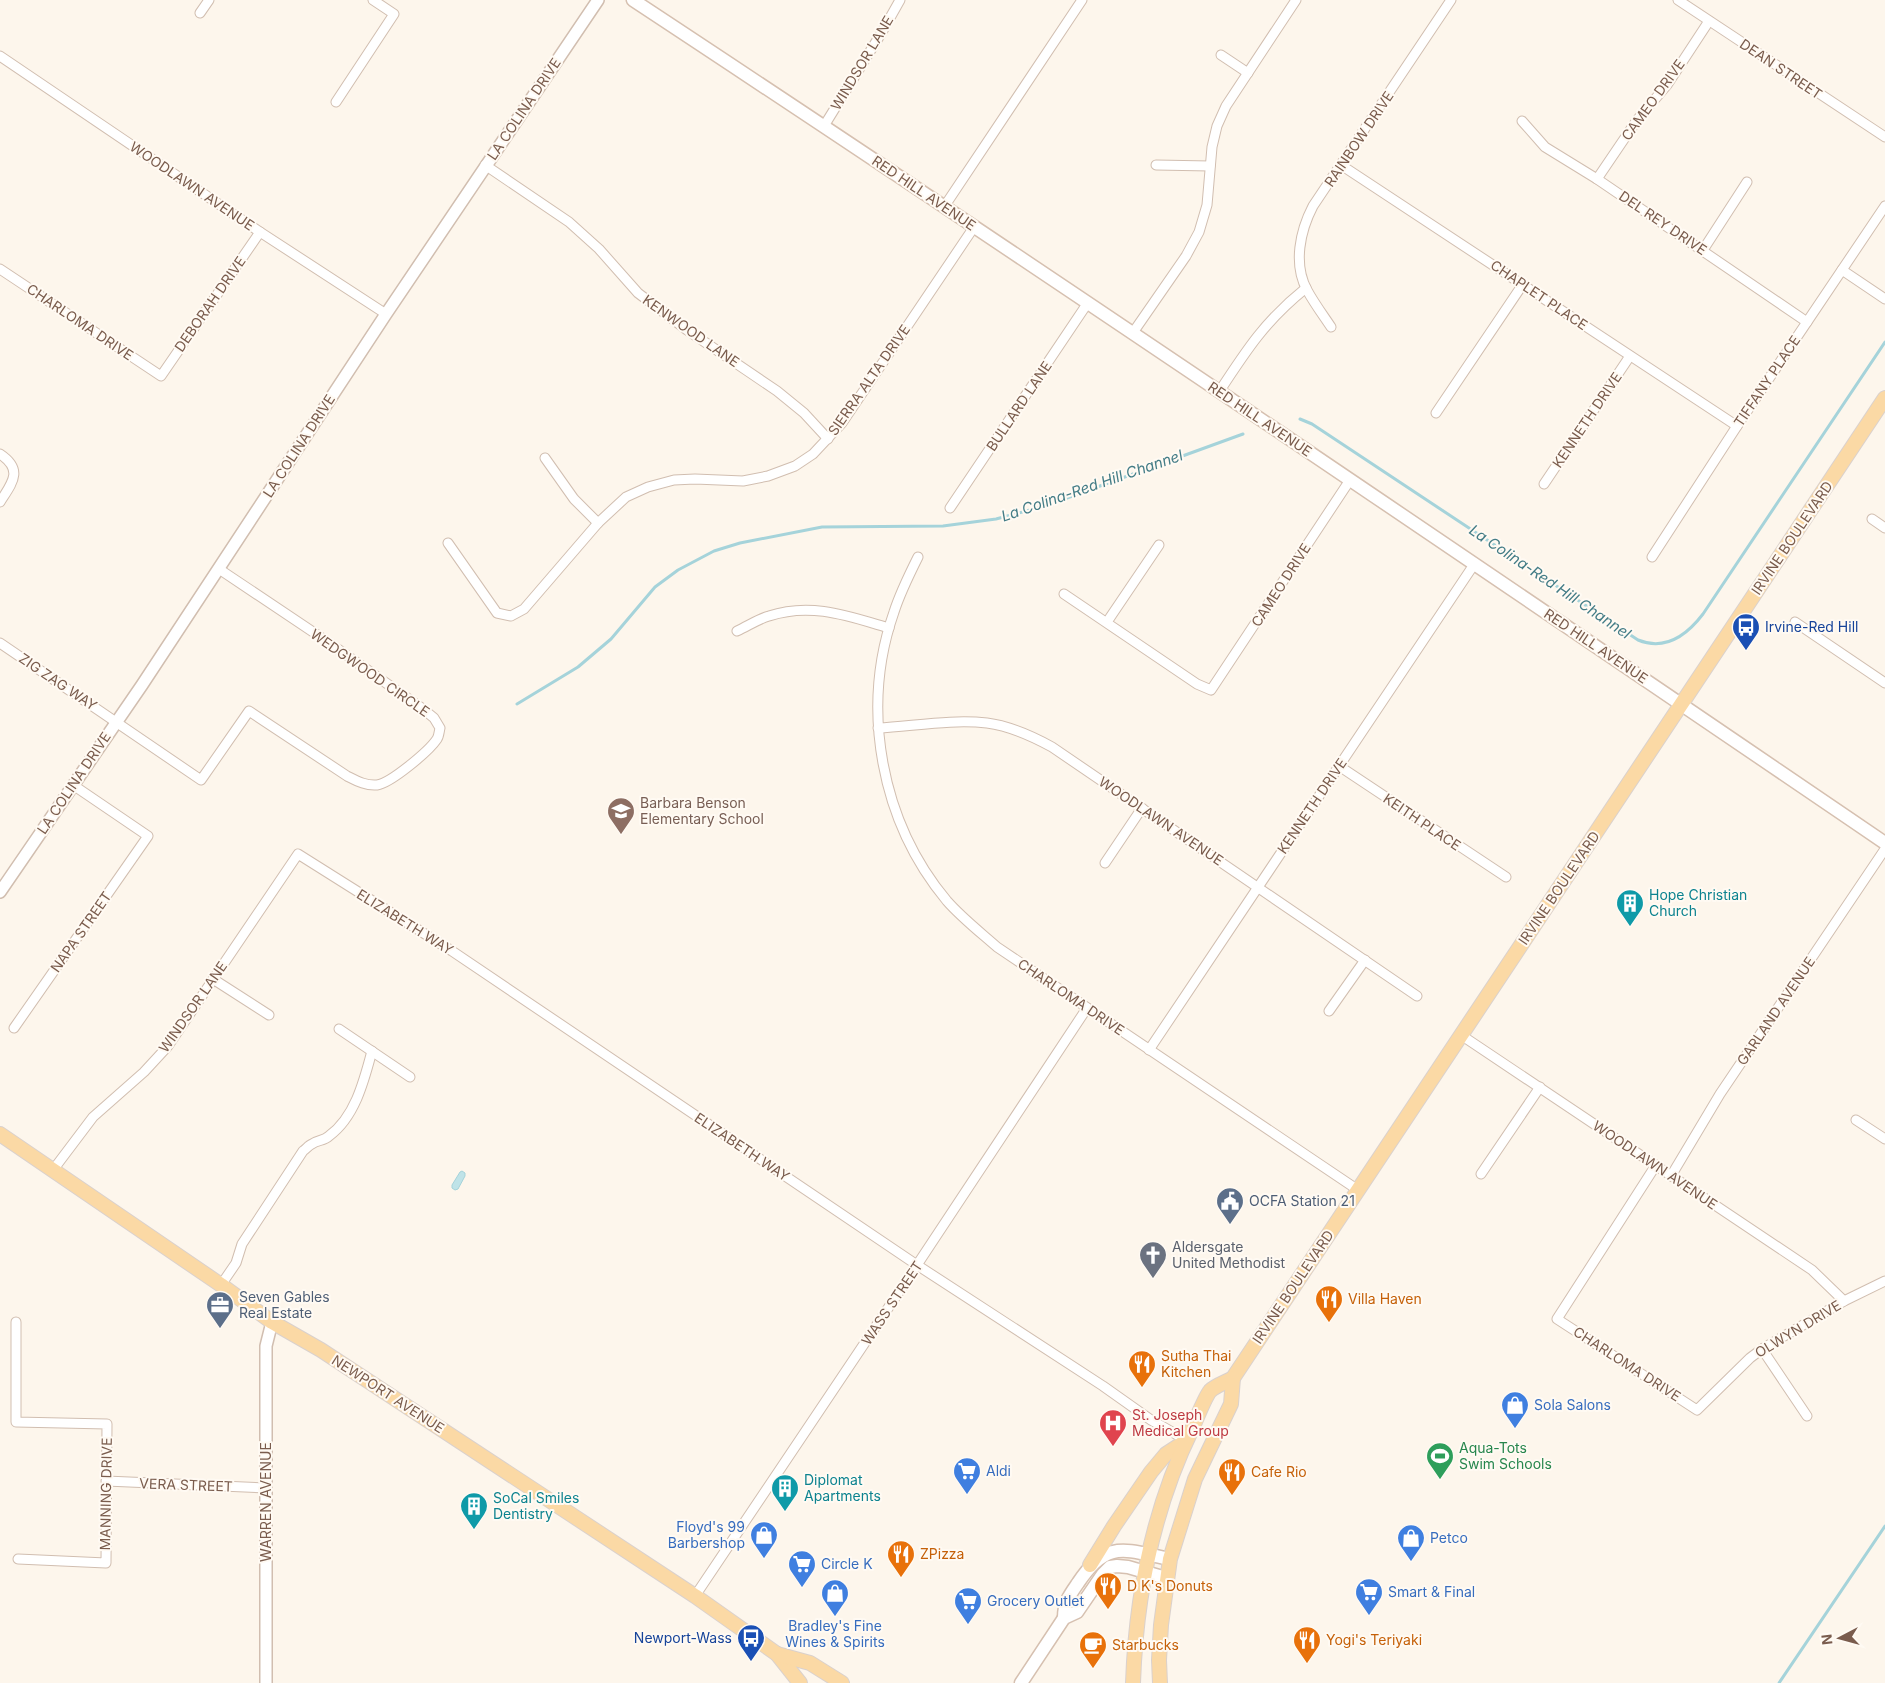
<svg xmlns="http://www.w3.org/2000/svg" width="1885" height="1683" viewBox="0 0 1885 1683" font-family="Inter,sans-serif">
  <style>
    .water { fill: #bfe3e8; stroke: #a5d3da }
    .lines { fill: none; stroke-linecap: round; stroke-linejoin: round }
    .stream { stroke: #a5d3da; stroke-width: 3 }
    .minor-casing { stroke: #d1beb0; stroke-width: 11 }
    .tertiary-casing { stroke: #d1beb0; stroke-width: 14 }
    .secondary-casing { stroke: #d6c0b0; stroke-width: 15 }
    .primary-casing { stroke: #dad1cd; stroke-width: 16 }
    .minor { stroke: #fff; stroke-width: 9 }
    .tertiary { stroke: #fff; stroke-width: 11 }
    .secondary { stroke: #fff; stroke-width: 12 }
    .primary { stroke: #fbd9a5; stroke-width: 14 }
    .labels { text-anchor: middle; stroke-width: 4; stroke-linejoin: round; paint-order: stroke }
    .street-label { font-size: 14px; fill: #7a5c4d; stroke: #fffaf3 }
    .transit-label { font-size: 14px; fill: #164399; stroke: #fffaf3; text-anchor: start }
    .education-label { font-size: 14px; fill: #785e54; stroke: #fffaf3; text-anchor: start }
    .culture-label { font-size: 14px; fill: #0d838f; stroke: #fffaf3; text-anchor: start }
    .service-label { font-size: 14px; fill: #4e5e75; stroke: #fffaf3; text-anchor: start }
    .worship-label { font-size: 14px; fill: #5b616d; stroke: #fffaf3; text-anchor: start }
    .food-label { font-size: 14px; fill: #c56008; stroke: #fffaf3; text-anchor: start }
    .shop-label { font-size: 14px; fill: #366cbe; stroke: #fffaf3; text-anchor: start }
    .health-label { font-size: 14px; fill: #be3a42; stroke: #fffaf3; text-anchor: start }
    .leisure-label { font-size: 14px; fill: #27864d; stroke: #fffaf3; text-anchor: start }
    .water-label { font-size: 15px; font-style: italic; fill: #437c86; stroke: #fffaf3 }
  </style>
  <rect width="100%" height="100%" fill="#fdf6ec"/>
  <path class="water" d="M462 1171 465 1173V1176L458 1189 455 1190 452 1188V1185L460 1172Z"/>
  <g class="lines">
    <g class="stream">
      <path d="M1300 419 1312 424 1638 640C1665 651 1687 635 1703 614L1885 342"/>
      <path d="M517 704 578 667 611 639 655 587 678 570 714 551 740 543 822 527 943 526 996 519 1045 506 1243 434"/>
      <path d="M1779 1683 1885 1526"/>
    </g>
    <g class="minor-casing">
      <g id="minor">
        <path d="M1678 0 1885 137"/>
        <path d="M200 13 209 0"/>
        <path d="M1221 55 1248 73"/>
        <path d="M0 56 260 232 386 314"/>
        <path d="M336 102 394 14 373 0"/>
        <path d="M1522 121 1545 147 1597 179 1807 322"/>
        <path d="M824 126 882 32 900 0"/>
        <path d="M485 165 569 222 599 249 638 293 687 330 777 391 804 413 828 439"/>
        <path d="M1156 165 1210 166"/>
        <path d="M1341 165 1737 426"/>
        <path d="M1597 179 1637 120 1667 85 1709 21"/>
        <path d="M944 207 1082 0"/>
        <path d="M1703 250 1747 182"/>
        <path d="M0 269 161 376 260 232"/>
        <path d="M1842 270 1885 299"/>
        <path d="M1331 327C1323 315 1314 303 1307 290 1293 264 1300 231 1313 206L1451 0"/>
        <path d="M1132 334 1186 256 1199 232 1207 205 1212 147 1217 126 1226 106 1296 0"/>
        <path d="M1219 392C1247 349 1266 320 1306 288"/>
        <path d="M1436 413 1523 284"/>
        <path d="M0 454C24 470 12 483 0 502"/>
        <path d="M545 458 574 499 598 523"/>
        <path d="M1544 484 1630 356"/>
        <path d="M950 508 1087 304"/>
        <path d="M1872 519 1885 528"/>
        <path d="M448 543 497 613 511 616 524 609 598 523 626 497 648 487 674 480 695 479 743 481 768 476 795 466 813 454 842 423 974 227"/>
        <path d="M918 557C909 575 900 593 894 612 860 709 881 822 947 901 962 918 980 932 997 947L1358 1190"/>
        <path d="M1652 557 1737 426 1885 206"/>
        <path d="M1064 594 1197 684 1211 690 1350 480"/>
        <path d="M1107 622 1159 545"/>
        <path d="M1795 622 1885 683"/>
        <path d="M737 631C748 626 758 619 769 616 811 602 848 616 889 628"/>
        <path d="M0 643 201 780 249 711 347 776C357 781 366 786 377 785 391 783 429 751 437 739 439 736 439 732 440 728L434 718 423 709 325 640 219 569"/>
        <path d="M878 728C914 726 952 719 987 723 1010 726 1032 736 1052 747L1417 996"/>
        <path d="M1339 766 1506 877"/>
        <path d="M1105 863 1142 808"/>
        <path d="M213 979 269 1015"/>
        <path d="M1329 1011 1365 960"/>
        <path d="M14 1028 148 836 73 785"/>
        <path d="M339 1029 410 1077"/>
        <path d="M1461 1035 1812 1270 1844 1301"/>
        <path d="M1149 1050 1475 563"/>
        <path d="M1856 1120 1885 1139"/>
        <path d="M1656 1165 1557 1319 1697 1410 1750 1358 1762 1349 1844 1301 1885 1281"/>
        <path d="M53 1170 93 1117 144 1072 168 1046 298 854 452 951 917 1265 1103 1386 1151 1420 1186 1440"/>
        <path d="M1481 1174 1540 1087"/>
        <path d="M1671 1176 1720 1094 1885 849"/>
        <path d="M221 1285 236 1263 242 1244 303 1151C306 1149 309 1145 312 1144 317 1140 324 1141 329 1136 355 1117 364 1081 372 1051"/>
        <path d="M16 1322V1422L107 1424 106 1563 18 1559"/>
        <path d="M1762 1349 1807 1416"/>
        <path d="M106 1481 266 1488"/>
        <path d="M695 1596 917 1265 1087 1008"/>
      </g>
    </g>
    <g class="tertiary-casing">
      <g id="tertiary">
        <path d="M0 892 142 685 386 314 598 0"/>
        <path d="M266 1683V1346L272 1322"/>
      </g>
    </g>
    <g class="secondary-casing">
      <g id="secondary">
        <path d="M633 0C1053 277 1469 560 1885 843"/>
        <path d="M1064 1618C1064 1602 1069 1596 1078 1583 1107 1539 1124 1550 1170 1559"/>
        <path d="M1021 1683 1064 1618 1077 1612 1103 1574 1110 1567 1117 1566 1128 1567 1166 1578"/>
      </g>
    </g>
    <g class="primary-casing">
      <g id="primary">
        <path d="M0 1134 221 1285 272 1322 321 1350 695 1596 777 1654 800 1683"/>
        <path d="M1090 1565 1114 1526 1151 1472 1166 1454 1186 1441"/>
        <path d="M777 1654 810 1663 842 1683"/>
        <path d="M1133 1683C1136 1595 1153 1509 1192 1429 1196 1420 1205 1397 1210 1391 1216 1385 1227 1382 1233 1378L1885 398"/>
        <path d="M1160 1683 1159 1660 1161 1625 1170 1559 1195 1479 1231 1404 1233 1378"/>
      </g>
    </g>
    <use href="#minor" class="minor"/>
    <use href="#tertiary" class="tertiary"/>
    <use href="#secondary" class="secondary"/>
    <use href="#primary" class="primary"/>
  </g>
  <defs>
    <g id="bus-pin" transform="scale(1.4375)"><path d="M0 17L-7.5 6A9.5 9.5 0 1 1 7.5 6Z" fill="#1a4fb4" stroke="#fffaf3"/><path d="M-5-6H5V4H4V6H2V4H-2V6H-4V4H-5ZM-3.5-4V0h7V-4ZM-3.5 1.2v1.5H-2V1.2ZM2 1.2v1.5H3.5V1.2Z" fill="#fff"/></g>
    <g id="school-pin" transform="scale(1.4375)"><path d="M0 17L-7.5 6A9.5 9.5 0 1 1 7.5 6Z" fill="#8d6e63" stroke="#fffaf3"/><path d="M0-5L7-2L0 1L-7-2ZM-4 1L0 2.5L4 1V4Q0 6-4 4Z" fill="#fff"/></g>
    <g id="building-pin" transform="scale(1.4375)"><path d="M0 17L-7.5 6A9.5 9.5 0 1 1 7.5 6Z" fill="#0f9aa8" stroke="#fffaf3"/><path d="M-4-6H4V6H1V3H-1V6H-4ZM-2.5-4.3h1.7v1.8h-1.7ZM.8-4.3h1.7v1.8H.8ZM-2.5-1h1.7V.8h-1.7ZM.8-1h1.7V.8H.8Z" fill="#fff"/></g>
    <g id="civic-pin" transform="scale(1.4375)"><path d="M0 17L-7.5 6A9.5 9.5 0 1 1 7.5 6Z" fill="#5c6f8a" stroke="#fffaf3"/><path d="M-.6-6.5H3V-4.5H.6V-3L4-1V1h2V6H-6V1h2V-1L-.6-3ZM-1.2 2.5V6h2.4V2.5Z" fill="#fff"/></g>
    <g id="church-pin" transform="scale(1.4375)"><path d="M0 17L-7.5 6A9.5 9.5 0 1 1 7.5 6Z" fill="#6b7280" stroke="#fffaf3"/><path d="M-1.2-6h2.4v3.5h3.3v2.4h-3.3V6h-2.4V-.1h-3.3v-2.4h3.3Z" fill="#fff"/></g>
    <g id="restaurant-pin" transform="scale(1.4375)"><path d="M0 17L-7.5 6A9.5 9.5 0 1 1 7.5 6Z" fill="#e8710a" stroke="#fffaf3"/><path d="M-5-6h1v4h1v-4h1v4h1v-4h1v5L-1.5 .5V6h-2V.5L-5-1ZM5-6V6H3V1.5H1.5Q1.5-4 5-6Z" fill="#fff"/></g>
    <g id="office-pin" transform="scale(1.4375)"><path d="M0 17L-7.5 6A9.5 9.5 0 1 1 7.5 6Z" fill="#5c6f8a" stroke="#fffaf3"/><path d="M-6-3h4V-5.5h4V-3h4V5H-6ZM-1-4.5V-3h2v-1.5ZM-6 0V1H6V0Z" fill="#fff"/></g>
    <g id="shop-pin" transform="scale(1.4375)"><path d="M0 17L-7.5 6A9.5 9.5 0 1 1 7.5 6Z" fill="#3f7fe0" stroke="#fffaf3"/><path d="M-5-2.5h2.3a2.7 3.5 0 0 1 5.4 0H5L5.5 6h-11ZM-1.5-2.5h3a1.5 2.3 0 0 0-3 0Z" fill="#fff"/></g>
    <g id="hospital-pin" transform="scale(1.4375)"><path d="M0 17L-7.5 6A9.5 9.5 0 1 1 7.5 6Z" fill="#e0444e" stroke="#fffaf3"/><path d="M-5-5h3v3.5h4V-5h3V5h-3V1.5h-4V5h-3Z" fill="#fff"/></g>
    <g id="stadium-pin" transform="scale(1.4375)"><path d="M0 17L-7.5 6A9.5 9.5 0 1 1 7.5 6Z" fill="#2e9e5b" stroke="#fffaf3"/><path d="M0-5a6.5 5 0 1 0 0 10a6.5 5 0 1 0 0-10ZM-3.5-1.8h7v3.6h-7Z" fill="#fff"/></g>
    <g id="supermarket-pin" transform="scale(1.4375)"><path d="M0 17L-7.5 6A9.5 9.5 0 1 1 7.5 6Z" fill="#3f7fe0" stroke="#fffaf3"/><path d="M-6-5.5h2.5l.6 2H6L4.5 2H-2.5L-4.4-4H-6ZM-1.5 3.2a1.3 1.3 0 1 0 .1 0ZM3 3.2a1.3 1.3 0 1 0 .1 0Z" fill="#fff"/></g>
    <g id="cafe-pin" transform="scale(1.4375)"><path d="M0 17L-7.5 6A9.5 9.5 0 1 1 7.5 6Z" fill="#e8710a" stroke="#fffaf3"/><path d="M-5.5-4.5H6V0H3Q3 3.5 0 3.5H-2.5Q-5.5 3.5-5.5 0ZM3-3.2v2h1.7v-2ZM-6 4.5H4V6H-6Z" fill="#fff"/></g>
  </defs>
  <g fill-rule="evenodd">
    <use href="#bus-pin" x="1746" y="627"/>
    <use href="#school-pin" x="621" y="811"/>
    <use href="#building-pin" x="1630" y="903"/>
    <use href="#civic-pin" x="1230" y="1201"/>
    <use href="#church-pin" x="1153" y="1255"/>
    <use href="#restaurant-pin" x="1329" y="1299"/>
    <use href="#office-pin" x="220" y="1305"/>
    <use href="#restaurant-pin" x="1142" y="1364"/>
    <use href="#shop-pin" x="1515" y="1405"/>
    <use href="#hospital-pin" x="1113" y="1423"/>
    <use href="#stadium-pin" x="1440" y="1456"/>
    <use href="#supermarket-pin" x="967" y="1471"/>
    <use href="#restaurant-pin" x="1232" y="1472"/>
    <use href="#building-pin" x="785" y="1488"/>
    <use href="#building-pin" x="474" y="1506"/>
    <use href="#shop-pin" x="764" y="1535"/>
    <use href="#shop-pin" x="1411" y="1538"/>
    <use href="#restaurant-pin" x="901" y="1554"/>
    <use href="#supermarket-pin" x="802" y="1564"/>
    <use href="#restaurant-pin" x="1108" y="1586"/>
    <use href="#supermarket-pin" x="1369" y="1592"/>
    <use href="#shop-pin" x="835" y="1593"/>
    <use href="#supermarket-pin" x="968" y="1601"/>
    <use href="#bus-pin" x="751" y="1638"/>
    <use href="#restaurant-pin" x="1307" y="1640"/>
    <use href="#cafe-pin" x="1093" y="1645"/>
  </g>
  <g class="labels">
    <g class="street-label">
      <text transform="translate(862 63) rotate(-59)" y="5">WINDSOR LANE</text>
      <text transform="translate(1781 69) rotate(34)" y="5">DEAN STREET</text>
      <text transform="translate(1653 100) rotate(-54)" y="5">CAMEO DRIVE</text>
      <text transform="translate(524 109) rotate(-56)" y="5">LA COLINA DRIVE</text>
      <text transform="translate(1359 139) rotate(-56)" y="5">RAINBOW DRIVE</text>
      <text transform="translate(192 186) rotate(34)" y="5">WOODLAWN AVENUE</text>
      <text transform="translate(924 193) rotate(34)" y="5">RED HILL AVENUE</text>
      <text transform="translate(1663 223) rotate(34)" y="5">DEL REY DRIVE</text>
      <text transform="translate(1539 295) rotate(34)" y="5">CHAPLET PLACE</text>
      <text transform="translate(210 304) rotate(-55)" y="5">DEBORAH DRIVE</text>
      <text transform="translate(80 322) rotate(34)" y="5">CHARLOMA DRIVE</text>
      <text transform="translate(691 331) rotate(35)" y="5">KENWOOD LANE</text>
      <text transform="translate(869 380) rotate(-55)" y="5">SIERRA ALTA DRIVE</text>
      <text transform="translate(1767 381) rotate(-56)" y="5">TIFFANY PLACE</text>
      <text transform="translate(1019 406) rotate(-56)" y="5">BULLARD LANE</text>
      <text transform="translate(1260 419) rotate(34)" y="5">RED HILL AVENUE</text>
      <text transform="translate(1587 420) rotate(-56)" y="5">KENNETH DRIVE</text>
      <text transform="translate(299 446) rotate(-57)" y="5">LA COLINA DRIVE</text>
      <text transform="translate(1792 538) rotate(-56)" y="5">IRVINE BOULEVARD</text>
      <text transform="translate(1281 585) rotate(-57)" y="5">CAMEO DRIVE</text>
      <text transform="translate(1596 646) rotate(34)" y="5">RED HILL AVENUE</text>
      <text transform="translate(370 673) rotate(35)" y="5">WEDGWOOD CIRCLE</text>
      <text transform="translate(58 682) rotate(34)" y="5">ZIG ZAG WAY</text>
      <text transform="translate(74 783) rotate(-56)" y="5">LA COLINA DRIVE</text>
      <text transform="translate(1312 806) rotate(-56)" y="5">KENNETH DRIVE</text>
      <text transform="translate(1161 821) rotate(34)" y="5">WOODLAWN AVENUE</text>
      <text transform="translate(1422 822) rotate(34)" y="5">KEITH PLACE</text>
      <text transform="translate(1559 888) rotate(-56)" y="5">IRVINE BOULEVARD</text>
      <text transform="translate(405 922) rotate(32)" y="5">ELIZABETH WAY</text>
      <text transform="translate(81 932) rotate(-55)" y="5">NAPA STREET</text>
      <text transform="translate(1071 997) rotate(34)" y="5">CHARLOMA DRIVE</text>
      <text transform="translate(193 1007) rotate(-55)" y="5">WINDSOR LANE</text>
      <text transform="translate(1776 1011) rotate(-56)" y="5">GARLAND AVENUE</text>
      <text transform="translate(742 1147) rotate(34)" y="5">ELIZABETH WAY</text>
      <text transform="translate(1655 1165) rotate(34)" y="5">WOODLAWN AVENUE</text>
      <text transform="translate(1293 1287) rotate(-56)" y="5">IRVINE BOULEVARD</text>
      <text transform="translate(892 1303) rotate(-56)" y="5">WASS STREET</text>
      <text transform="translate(1798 1329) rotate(-31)" y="5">OLWYN DRIVE</text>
      <text transform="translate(1627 1364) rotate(33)" y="5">CHARLOMA DRIVE</text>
      <text transform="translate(388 1394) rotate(33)" y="5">NEWPORT AVENUE</text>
      <text transform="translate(186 1485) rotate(2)" y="5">VERA STREET</text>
      <text transform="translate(106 1494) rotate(-89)" y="5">MANNING DRIVE</text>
      <text transform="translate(266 1502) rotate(-90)" y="5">WARREN AVENUE</text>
    </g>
    <g class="transit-label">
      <text x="1765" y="632">Irvine-Red Hill</text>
      <text x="732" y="1643" text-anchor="end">Newport-Wass</text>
    </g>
    <g class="education-label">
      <text x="640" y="808">Barbara Benson<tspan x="640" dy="16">Elementary School</tspan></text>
    </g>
    <g class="culture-label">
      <text x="1649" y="900">Hope Christian<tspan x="1649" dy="16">Church</tspan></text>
      <text x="804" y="1485">Diplomat<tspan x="804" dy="16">Apartments</tspan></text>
      <text x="493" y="1503">SoCal Smiles<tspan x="493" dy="16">Dentistry</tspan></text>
    </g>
    <g class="service-label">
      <text x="1249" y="1206">OCFA Station 21</text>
      <text x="239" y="1302">Seven Gables<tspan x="239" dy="16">Real Estate</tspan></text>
    </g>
    <g class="worship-label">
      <text x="1172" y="1252">Aldersgate<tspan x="1172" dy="16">United Methodist</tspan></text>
    </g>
    <g class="food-label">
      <text x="1348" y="1304">Villa Haven</text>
      <text x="1161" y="1361">Sutha Thai<tspan x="1161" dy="16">Kitchen</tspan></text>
      <text x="1251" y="1477">Cafe Rio</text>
      <text x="920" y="1559">ZPizza</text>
      <text x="1127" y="1591">D K's Donuts</text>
      <text x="1326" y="1645">Yogi's Teriyaki</text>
      <text x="1112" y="1650">Starbucks</text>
    </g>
    <g class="shop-label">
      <text x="1534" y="1410">Sola Salons</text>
      <text x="986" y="1476">Aldi</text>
      <text x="745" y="1532" text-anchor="end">Floyd's 99<tspan x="745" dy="16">Barbershop</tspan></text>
      <text x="1430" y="1543">Petco</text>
      <text x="821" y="1569">Circle K</text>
      <text x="1388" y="1597">Smart &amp; Final</text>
      <text x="987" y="1606">Grocery Outlet</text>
      <text x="835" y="1631" text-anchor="middle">Bradley's Fine<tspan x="835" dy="16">Wines &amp; Spirits</tspan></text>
    </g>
    <g class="health-label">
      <text x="1132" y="1420">St. Joseph<tspan x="1132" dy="16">Medical Group</tspan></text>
    </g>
    <g class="leisure-label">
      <text x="1459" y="1453">Aqua-Tots<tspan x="1459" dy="16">Swim Schools</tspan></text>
    </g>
    <g class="water-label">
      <text transform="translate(1092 486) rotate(-19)" y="5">La Colina-Red Hill Channel</text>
      <text transform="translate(1550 582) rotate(34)" y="5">La Colina-Red Hill Channel</text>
    </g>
  </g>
  <g transform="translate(1840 1638) rotate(264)" stroke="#fffaf3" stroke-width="4" paint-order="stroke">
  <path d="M0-4L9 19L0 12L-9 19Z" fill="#7a5c4d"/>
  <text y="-8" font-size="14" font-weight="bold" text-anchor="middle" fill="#7a5c4d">N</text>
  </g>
</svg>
